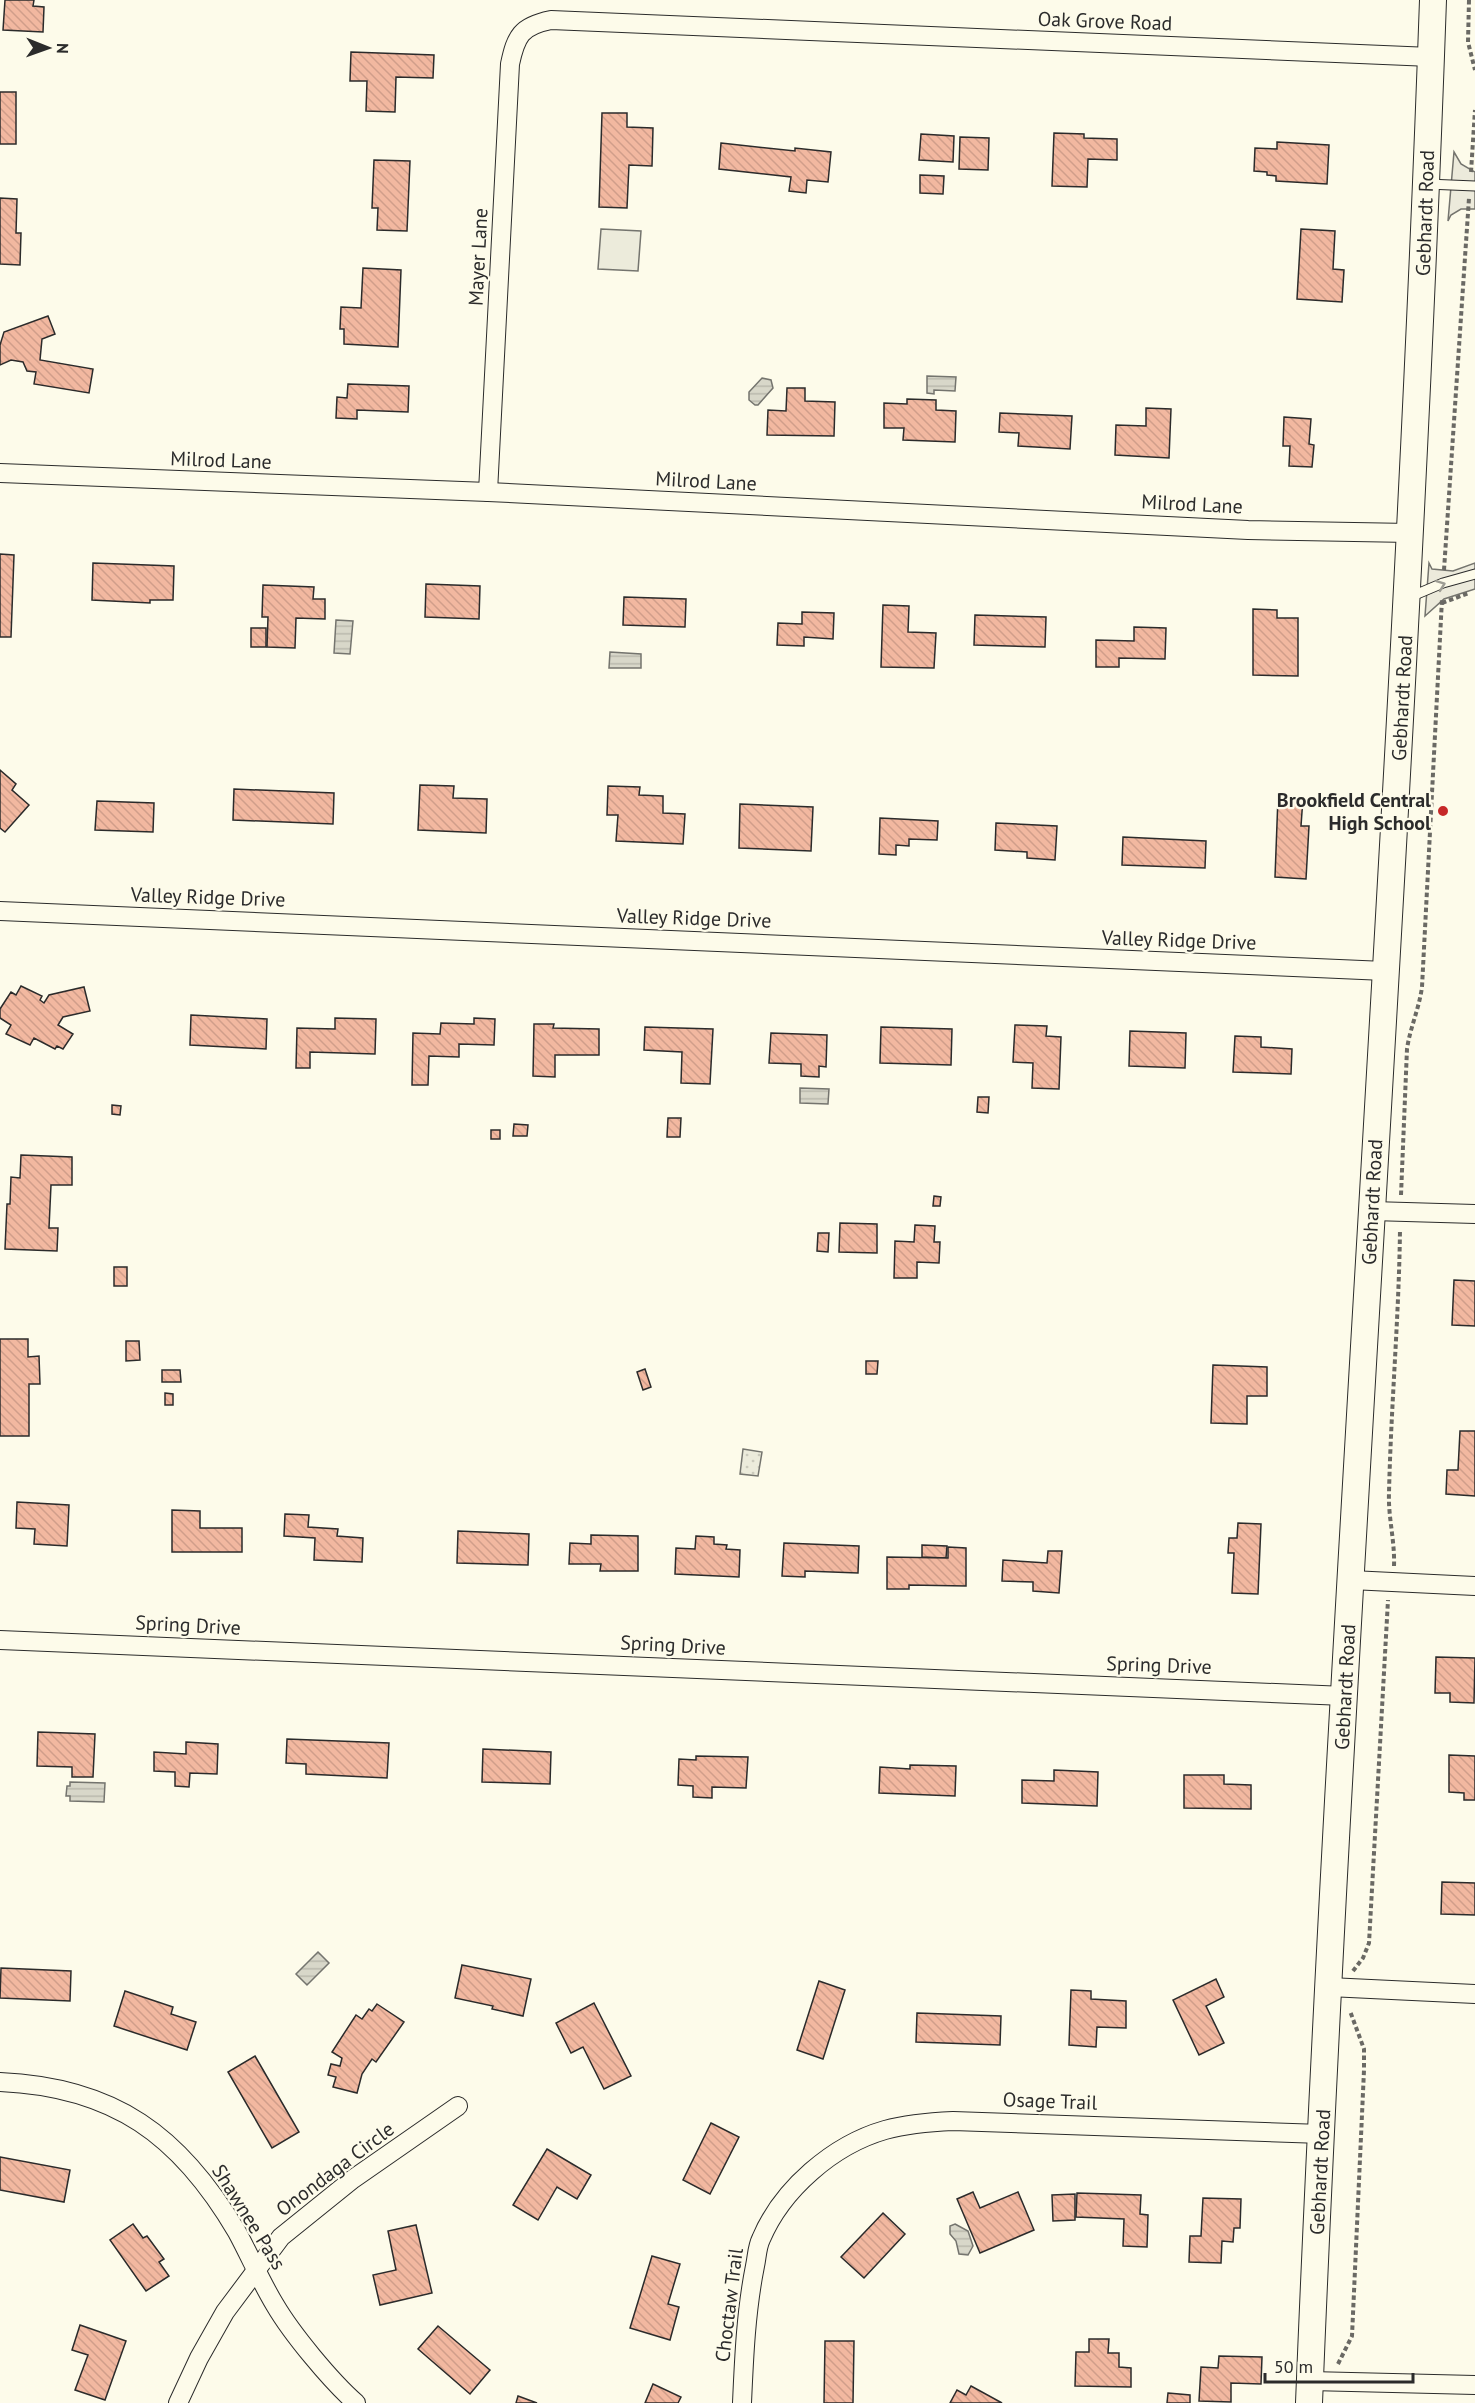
<svg xmlns="http://www.w3.org/2000/svg" width="1475" height="2403" viewBox="0 0 1475 2403" font-family="'PT Sans',sans-serif">
  <style>
    .park { fill: url(#park-dots); stroke: #74746e; stroke-width: 1.5 }
    .pitch { fill: #ecebdb; stroke: #74746e; stroke-width: 1.5 }
    .parking { fill: #eceadb; stroke: #74746e; stroke-width: 1.5 }
    .water { fill: url(#water-rules); stroke: #74746e; stroke-width: 1.5 }
    .building { fill: url(#building-back-hatch); stroke: #2b2b2b; stroke-width: 1.5 }
    .lines { fill: none; stroke-linecap: round; stroke-linejoin: round }
    .lane-casing { stroke: #2b2b2b; stroke-width: 11 }
    .street-casing { stroke: #2b2b2b; stroke-width: 20 }
    .secondary-casing { stroke: #2b2b2b; stroke-width: 28 }
    .path { stroke: #6a6964; stroke-width: 4; stroke-dasharray: 4.5 3; stroke-linecap: butt }
    .lane { stroke: #fdfbea; stroke-width: 9 }
    .street { stroke: #fdfbea; stroke-width: 18 }
    .secondary { stroke: #fdfbea; stroke-width: 26 }
    .oneway { stroke: #9e9d94 }
    .poi-dot { fill: #c62828; stroke: #fdfbea; stroke-width: 2 }
    .labels { text-anchor: middle; stroke-width: 4.5; stroke-linejoin: round; paint-order: stroke }
    .street-label { font-size: 20px; fill: #2b2b2b; stroke: #fdfbea }
    .poi-label { font-size: 20px; font-weight: bold; fill: #2b2b2b; stroke: #fdfbea; text-anchor: end }
  </style>
  <defs>
    <pattern id="park-dots" width="8" height="8" patternUnits="userSpaceOnUse" patternTransform="scale(1.5)"><rect width="8" height="8" fill="#ecebdb"/><path d="M2 2h.1M6 6h.1" fill="none" stroke="#cbcabc" stroke-width="1.8" stroke-linecap="round"/></pattern>
    <pattern id="water-rules" width="6" height="5" patternUnits="userSpaceOnUse" patternTransform="scale(1.5)"><rect width="6" height="5" fill="#d8d7c9"/><path d="M0 2.5h6" fill="none" stroke="#bab9ad"/></pattern>
    <pattern id="building-back-hatch" width="6" height="6" patternUnits="userSpaceOnUse" patternTransform="scale(1.5)"><rect width="6" height="6" fill="#f2b8a0"/><path d="M-1 5l2 2M0 0l6 6M5-1l2 2" fill="none" stroke="#d09e8a"/></pattern>
  </defs>
  <rect width="100%" height="100%" fill="#fdfbea"/>
  <path class="park" d="M743 1449 762 1452 758 1476 740 1474Z"/>
  <path class="pitch" d="M601 229 641 231 638 271 598 269Z"/>
  <g class="parking">
    <path d="M1454 152 1461 164 1475 172V209H1461L1451 215 1448 221Z"/>
    <path d="M1429 563 1432 569 1453 571 1475 563V589L1444 599 1425 616Z"/>
  </g>
  <g class="water">
    <path d="M927 376 956 377 955 391 934 390V394L927 393Z"/>
    <path d="M762 378 771 380 773 388 758 405H755L749 400V392Z"/>
    <path d="M336 620 353 621 350 654 334 653Z"/>
    <path d="M610 652 641 654V668H609Z"/>
    <path d="M800 1088 829 1089 828 1104 800 1103Z"/>
    <path d="M70 1782 105 1783 104 1802 70 1801V1796H66L67 1786H70Z"/>
    <path d="M318 1952 329 1963 307 1985 296 1974Z"/>
    <path d="M955 2224 968 2231 973 2246 968 2255 959 2254 956 2241 950 2234V2226Z"/>
  </g>
  <g class="building">
    <path d="M5 0H34L33 6 44 7 43 32 3 30Z"/>
    <path d="M351 52 434 55 433 78 396 77 395 112 366 111 367 81H350Z"/>
    <rect x="0" y="92" width="16" height="52"/>
    <path d="M602 113H627V127L653 128 652 166 629 165 627 208 599 207Z"/>
    <path d="M1054 133 1084 134V138L1117 139V160L1088 159 1087 187 1052 186Z"/>
    <path d="M921 134 954 136 953 162 919 160Z"/>
    <path d="M960 137 989 138 988 170 959 169Z"/>
    <path d="M1277 142 1329 145 1327 184 1276 181V176L1267 175V172L1254 171 1255 148 1277 149Z"/>
    <path d="M721 143 795 151V148L831 152 828 182 807 180 806 193 789 191 791 177 719 169Z"/>
    <path d="M374 160 410 161 407 231 377 230 378 208H372Z"/>
    <path d="M920 175 944 176 943 194 920 193Z"/>
    <path d="M0 198 17 199 16 233H21L20 265 0 264Z"/>
    <path d="M1301 229 1335 231 1333 269 1344 270 1342 302 1297 299Z"/>
    <path d="M363 268 401 270 398 347 344 344V329H340L341 307 361 308Z"/>
    <path d="M48 316 55 334 42 339 40 360 93 369 89 393 34 384 36 372 27 371 23 362 11 360 0 365V345L4 332Z"/>
    <path d="M348 384 409 386 408 412 357 410V419L336 418 337 397 347 398Z"/>
    <path d="M787 388H805V401L835 402 834 436 767 435 768 410 786 411Z"/>
    <path d="M907 399 936 400V410L956 411 955 442 903 440 904 428H884V403L907 404Z"/>
    <path d="M1146 408 1171 409 1169 458 1115 455 1116 425 1146 426Z"/>
    <path d="M1000 413 1072 416 1070 449 1018 446 1019 433 999 432Z"/>
    <path d="M1284 417 1311 419 1309 444 1314 445 1312 467 1289 466 1290 446H1283Z"/>
    <path d="M0 554 14 555 11 637H0Z"/>
    <path d="M93 563 174 566 173 600H150V603L92 600Z"/>
    <path d="M426 584 480 586 479 619 425 617Z"/>
    <path d="M263 585 314 587 313 599H325V619L296 618 295 648 267 647 268 617H262Z"/>
    <path d="M624 597 686 599 685 627 623 625Z"/>
    <path d="M883 605 909 606 908 632 936 633 934 668 881 667Z"/>
    <path d="M1253 609 1277 610V618H1298V676L1253 675Z"/>
    <path d="M802 612 834 613 833 639 804 637V646L777 645 778 623 802 624Z"/>
    <path d="M975 615 1046 617 1045 647 974 645Z"/>
    <path d="M1134 627 1166 628 1165 659 1119 658V667H1096V640L1134 641Z"/>
    <rect x="251" y="628" width="15" height="19"/>
    <path d="M0 770 16 784 12 790 29 805 5 832 0 828Z"/>
    <path d="M420 785 454 786 453 798 487 799 486 833 418 830Z"/>
    <path d="M608 786 640 787 639 795 663 796V813L685 814 683 844 616 841 618 815H607Z"/>
    <path d="M234 789 334 793 333 824 233 820Z"/>
    <path d="M1278 797 1303 798 1301 826H1309L1306 879 1275 877Z"/>
    <path d="M97 801 154 803 153 832 95 830Z"/>
    <path d="M740 804 813 807 811 851 739 848Z"/>
    <path d="M880 818 938 821 937 840 909 839V846L896 845V855L879 854Z"/>
    <path d="M996 823 1057 826 1055 860 1027 858V852L995 850Z"/>
    <path d="M1123 837 1206 841 1205 868 1122 865Z"/>
    <path d="M21 986 42 996 40 1000 44 1003 49 995 84 987 90 1011 63 1017 58 1025 73 1034 63 1049 57 1046 55 1049 34 1038 30 1045 6 1034 11 1025 0 1018V1009L11 992 16 995Z"/>
    <path d="M191 1015 267 1019 266 1049 190 1045Z"/>
    <path d="M335 1018 376 1019 375 1054 310 1052V1068H296L297 1028 335 1029Z"/>
    <path d="M474 1018 495 1019 494 1045 459 1044V1057L429 1056 428 1085H412L413 1033 440 1034 441 1023 474 1024Z"/>
    <path d="M534 1024H554L553 1028 599 1029V1055H555V1077L533 1076Z"/>
    <path d="M1015 1025 1047 1026 1046 1036 1061 1037 1059 1089 1032 1088 1033 1063 1013 1062Z"/>
    <path d="M645 1027 713 1029 710 1084 681 1083 682 1052 644 1050Z"/>
    <path d="M881 1027 952 1029 951 1065 880 1063Z"/>
    <path d="M1130 1031 1186 1033 1185 1068 1129 1066Z"/>
    <path d="M771 1033 827 1035 826 1067 819 1066V1077L801 1076V1064L769 1063Z"/>
    <path d="M1235 1036 1261 1037V1047L1292 1049 1291 1074 1233 1072Z"/>
    <path d="M978 1097H989L988 1113 977 1112Z"/>
    <path d="M112 1105 121 1106 120 1115 112 1114Z"/>
    <path d="M668 1118H681L680 1137H667Z"/>
    <path d="M514 1124 528 1125 527 1136H513Z"/>
    <rect x="491" y="1130" width="9" height="9"/>
    <path d="M21 1155 72 1157V1185H51L49 1228H58L57 1251 5 1249 7 1204H10L11 1177 20 1178Z"/>
    <path d="M934 1196 941 1197 940 1206H933Z"/>
    <path d="M840 1223 877 1224V1253L839 1252Z"/>
    <path d="M915 1225 935 1226 934 1242H940L939 1263 917 1262V1278H894L895 1241 914 1242Z"/>
    <path d="M818 1233H829L828 1252 817 1251Z"/>
    <rect x="114" y="1267" width="13" height="19"/>
    <path d="M1454 1280 1475 1281V1326L1452 1325Z"/>
    <path d="M0 1339H28V1357L39 1356 40 1384H29V1436H0Z"/>
    <path d="M126 1341H139L140 1360 126 1361Z"/>
    <path d="M866 1361H878L877 1374H866Z"/>
    <path d="M1213 1365 1267 1367V1396H1247V1424L1211 1423Z"/>
    <path d="M645 1369 651 1387 643 1390 637 1372Z"/>
    <path d="M162 1370H180L181 1382H162Z"/>
    <path d="M165 1393 173 1394V1405H165Z"/>
    <path d="M1460 1431H1475V1496L1446 1494 1447 1470H1458Z"/>
    <path d="M17 1502 69 1505 67 1546 34 1544 35 1529 16 1528Z"/>
    <path d="M172 1510 200 1511V1528H242V1552H172Z"/>
    <path d="M285 1514 309 1515 308 1527 338 1529 337 1536 363 1538 362 1562 314 1560 315 1538 284 1536Z"/>
    <path d="M1238 1523 1261 1524 1258 1594 1232 1593 1234 1553H1228L1229 1538H1237Z"/>
    <path d="M458 1531 529 1534 528 1565 457 1563Z"/>
    <path d="M591 1535 638 1536V1571H600L601 1564H569L570 1543 591 1544Z"/>
    <path d="M696 1536 714 1537V1544L727 1545 726 1549 740 1550 739 1577 675 1574 676 1548 695 1549Z"/>
    <path d="M784 1543 859 1546 858 1573 805 1571V1577L782 1576Z"/>
    <path d="M922 1545 947 1546 946 1558 922 1557Z"/>
    <path d="M948 1547 966 1548V1586L909 1585V1589H887V1557L948 1558Z"/>
    <path d="M1048 1551H1062L1059 1593 1033 1591V1582L1002 1581 1003 1560 1047 1563Z"/>
    <path d="M1436 1657 1475 1658 1474 1703 1450 1702V1693H1435Z"/>
    <path d="M38 1732 95 1734 93 1777H72V1767L37 1766Z"/>
    <path d="M287 1739 389 1743 387 1778 306 1774V1764L286 1763Z"/>
    <path d="M186 1742 218 1744 217 1774 190 1773 189 1787 175 1786V1772L154 1771V1752L186 1754Z"/>
    <path d="M483 1749 551 1752 550 1784 482 1782Z"/>
    <path d="M1449 1755 1475 1756V1800H1464V1793L1449 1792Z"/>
    <path d="M696 1756 748 1757 746 1788 712 1787V1798L693 1797V1786L678 1785 679 1759 696 1760Z"/>
    <path d="M910 1765 956 1766 955 1796 879 1793 880 1767 910 1769Z"/>
    <path d="M1054 1770 1098 1772 1097 1806 1022 1803V1780L1054 1781Z"/>
    <path d="M1184 1775H1224V1784L1251 1785V1809L1184 1808Z"/>
    <path d="M1442 1882 1475 1883V1915L1441 1914Z"/>
    <path d="M462 1965 531 1979 523 2016 492 2009 493 2006 455 1998Z"/>
    <path d="M1 1968 71 1971 70 2001 0 1998Z"/>
    <path d="M1216 1979 1224 1997 1206 2006 1224 2043 1199 2055 1173 2000Z"/>
    <path d="M819 1981 845 1990 823 2059 797 2050Z"/>
    <path d="M1071 1990 1091 1991V1999L1126 2001V2028L1097 2027 1096 2047 1069 2045Z"/>
    <path d="M125 1991 173 2007 171 2014 196 2022 187 2050 114 2026Z"/>
    <path d="M594 2003 631 2076 604 2089 583 2047 571 2053 556 2023Z"/>
    <path d="M377 2004 404 2022 376 2062 372 2059 362 2074 357 2093 333 2087 336 2077 328 2075 331 2064 340 2066 342 2058 332 2052 356 2015 362 2019 369 2009 372 2011Z"/>
    <path d="M917 2013 1001 2016 1000 2045 916 2042Z"/>
    <path d="M255 2056 299 2132 272 2148 228 2072Z"/>
    <path d="M711 2123 739 2137 710 2194 683 2180Z"/>
    <path d="M547 2149 591 2175 577 2199 557 2187 538 2220 513 2205Z"/>
    <path d="M0 2157 70 2170 64 2202 0 2190Z"/>
    <path d="M973 2192 980 2208 1018 2192 1034 2230 980 2253 957 2199Z"/>
    <path d="M1077 2193 1141 2195 1140 2214 1148 2215 1147 2247 1123 2246 1124 2219 1076 2217Z"/>
    <path d="M1075 2194V2220L1053 2221 1052 2195Z"/>
    <path d="M1203 2198 1241 2199 1240 2228H1234L1233 2242 1222 2241 1221 2263 1189 2262 1190 2236H1201Z"/>
    <path d="M883 2213 905 2234 864 2278 841 2257Z"/>
    <path d="M133 2224 143 2238 147 2236 164 2259 159 2262 169 2276 146 2291 110 2240Z"/>
    <path d="M416 2225 432 2293 380 2305 373 2275 396 2270 388 2231Z"/>
    <path d="M652 2256 680 2264 668 2304 679 2307 670 2340 630 2328Z"/>
    <path d="M80 2325 126 2341 105 2400 75 2390 88 2355 72 2350Z"/>
    <path d="M438 2326 490 2370 470 2394 418 2349Z"/>
    <path d="M1089 2339H1109L1108 2353H1119V2367L1131 2368V2387L1075 2386 1076 2352H1089Z"/>
    <path d="M825 2341H854L853 2403H824Z"/>
    <path d="M1219 2356 1262 2357 1261 2384 1231 2383V2402L1199 2401 1201 2367 1218 2368Z"/>
    <path d="M653 2384 681 2397 678 2403H645Z"/>
    <path d="M971 2386 1002 2403H950L957 2390 966 2395Z"/>
    <path d="M1168 2393 1190 2395V2403H1167Z"/>
    <path d="M518 2396 537 2403H516Z"/>
  </g>
  <g class="lines">
    <g class="lane-casing">
      <g id="lane">
        <path d="M1427 184 1475 186"/>
        <path d="M1410 597 1443 583 1475 574"/>
      </g>
    </g>
    <g class="street-casing">
      <g id="street">
        <path d="M0 473 488 492 1248 530 1410 533"/>
        <path d="M488 492 510 64C516 36 521 26 551 20L1431 57"/>
        <path d="M0 911 1385 971"/>
        <path d="M1372 1211 1475 1214"/>
        <path d="M1351 1580 1475 1586"/>
        <path d="M0 1640 1345 1696"/>
        <path d="M1329 1987 1475 1994"/>
        <path d="M0 2082C114 2087 180 2135 237 2232 250 2256 261 2282 275 2305 292 2334 331 2381 356 2403"/>
        <path d="M1310 2381 1475 2385"/>
        <path d="M178 2403 199 2358 225 2312 281 2237 353 2179 458 2106"/>
        <path d="M742 2403C744 2357 746 2311 755 2266 757 2257 757 2247 761 2239 782 2189 833 2145 885 2130 907 2124 930 2122 953 2121L1322 2134"/>
      </g>
    </g>
    <g class="secondary-casing">
      <path id="secondary" d="M1309 2403C1341 1602 1405 802 1433 0"/>
    </g>
    <g class="path">
      <path d="M1469 0 1468 42 1475 70"/>
      <path d="M1471 172 1475 110"/>
      <path d="M1444 570 1469 198"/>
      <path d="M1442 603 1469 593"/>
      <path d="M1401 1195 1407 1049C1410 1028 1419 1009 1422 987L1442 599"/>
      <path d="M1394 1566C1395 1541 1388 1517 1389 1493 1391 1405 1399 1317 1400 1229"/>
      <path d="M1353 1971 1363 1958 1369 1943 1388 1600"/>
      <path d="M1338 2364 1352 2336 1364 2070V2049L1350 2011"/>
    </g>
    <use href="#lane" class="lane"/>
    <use href="#street" class="street"/>
    <use href="#secondary" class="secondary"/>
  </g>
  <defs><path id="oneway-chevron" d="M-2-3.5L2.5 0L-2 3.5" fill="none" stroke-width="1.6" stroke-linecap="round" stroke-linejoin="round" transform="scale(1.5)"/></defs>
  <use class="oneway" href="#oneway-chevron" transform="translate(1441 585) rotate(-20)"/>
  <circle class="poi-dot" cx="1443" cy="811" r="6"/>
  <g class="labels">
    <g class="street-label">
      <text transform="translate(1105 21) rotate(2)" y="7">Oak Grove Road</text>
      <text transform="translate(1425 213) rotate(-88)" y="7">Gebhardt Road</text>
      <text transform="translate(478 257) rotate(-87)" y="7">Mayer Lane</text>
      <text transform="translate(221 460) rotate(2)" y="7">Milrod Lane</text>
      <text transform="translate(706 481) rotate(3)" y="7">Milrod Lane</text>
      <text transform="translate(1192 504) rotate(3)" y="7">Milrod Lane</text>
      <text transform="translate(1402 698) rotate(-87)" y="7">Gebhardt Road</text>
      <text transform="translate(208 897) rotate(2)" y="7">Valley Ridge Drive</text>
      <text transform="translate(694 918) rotate(2)" y="7">Valley Ridge Drive</text>
      <text transform="translate(1179 940) rotate(2)" y="7">Valley Ridge Drive</text>
      <text transform="translate(1372 1202) rotate(-87)" y="7">Gebhardt Road</text>
      <text transform="translate(188 1625) rotate(3)" y="7">Spring Drive</text>
      <text transform="translate(673 1645) rotate(3)" y="7">Spring Drive</text>
      <text transform="translate(1159 1665) rotate(2)" y="7">Spring Drive</text>
      <text transform="translate(1345 1687) rotate(-87)" y="7">Gebhardt Road</text>
      <text transform="translate(1050 2101) rotate(2)" y="7">Osage Trail</text>
      <text transform="translate(335 2169) rotate(-37)" y="7">Onondaga Circle</text>
      <text transform="translate(1320 2172) rotate(-87)" y="7">Gebhardt Road</text>
      <text transform="translate(249 2217) rotate(58)" y="7">Shawnee Pass</text>
      <text transform="translate(729 2305) rotate(-83)" y="7">Choctaw Trail</text>
    </g>
    <g class="poi-label">
      <text x="1431" y="807">Brookfield Central<tspan x="1431" dy="23">High School</tspan></text>
    </g>
  </g>
  <g transform="translate(48 48) rotate(91)" stroke="#fdfbea" stroke-width="4.5" paint-order="stroke">
  <path d="M0-4.5L10 22L0 15L-10 22Z" fill="#2b2b2b"/>
  <text y="-9" font-size="16" font-weight="bold" text-anchor="middle" fill="#2b2b2b">N</text>
  </g>
  <path d="M1265 2373v9h148v-9" fill="none" stroke="#2b2b2b" stroke-width="3"/>
  <text x="1274" y="2373" font-size="18" fill="#2b2b2b" stroke="#fdfbea" stroke-width="4.5" paint-order="stroke">50 m</text>
</svg>
